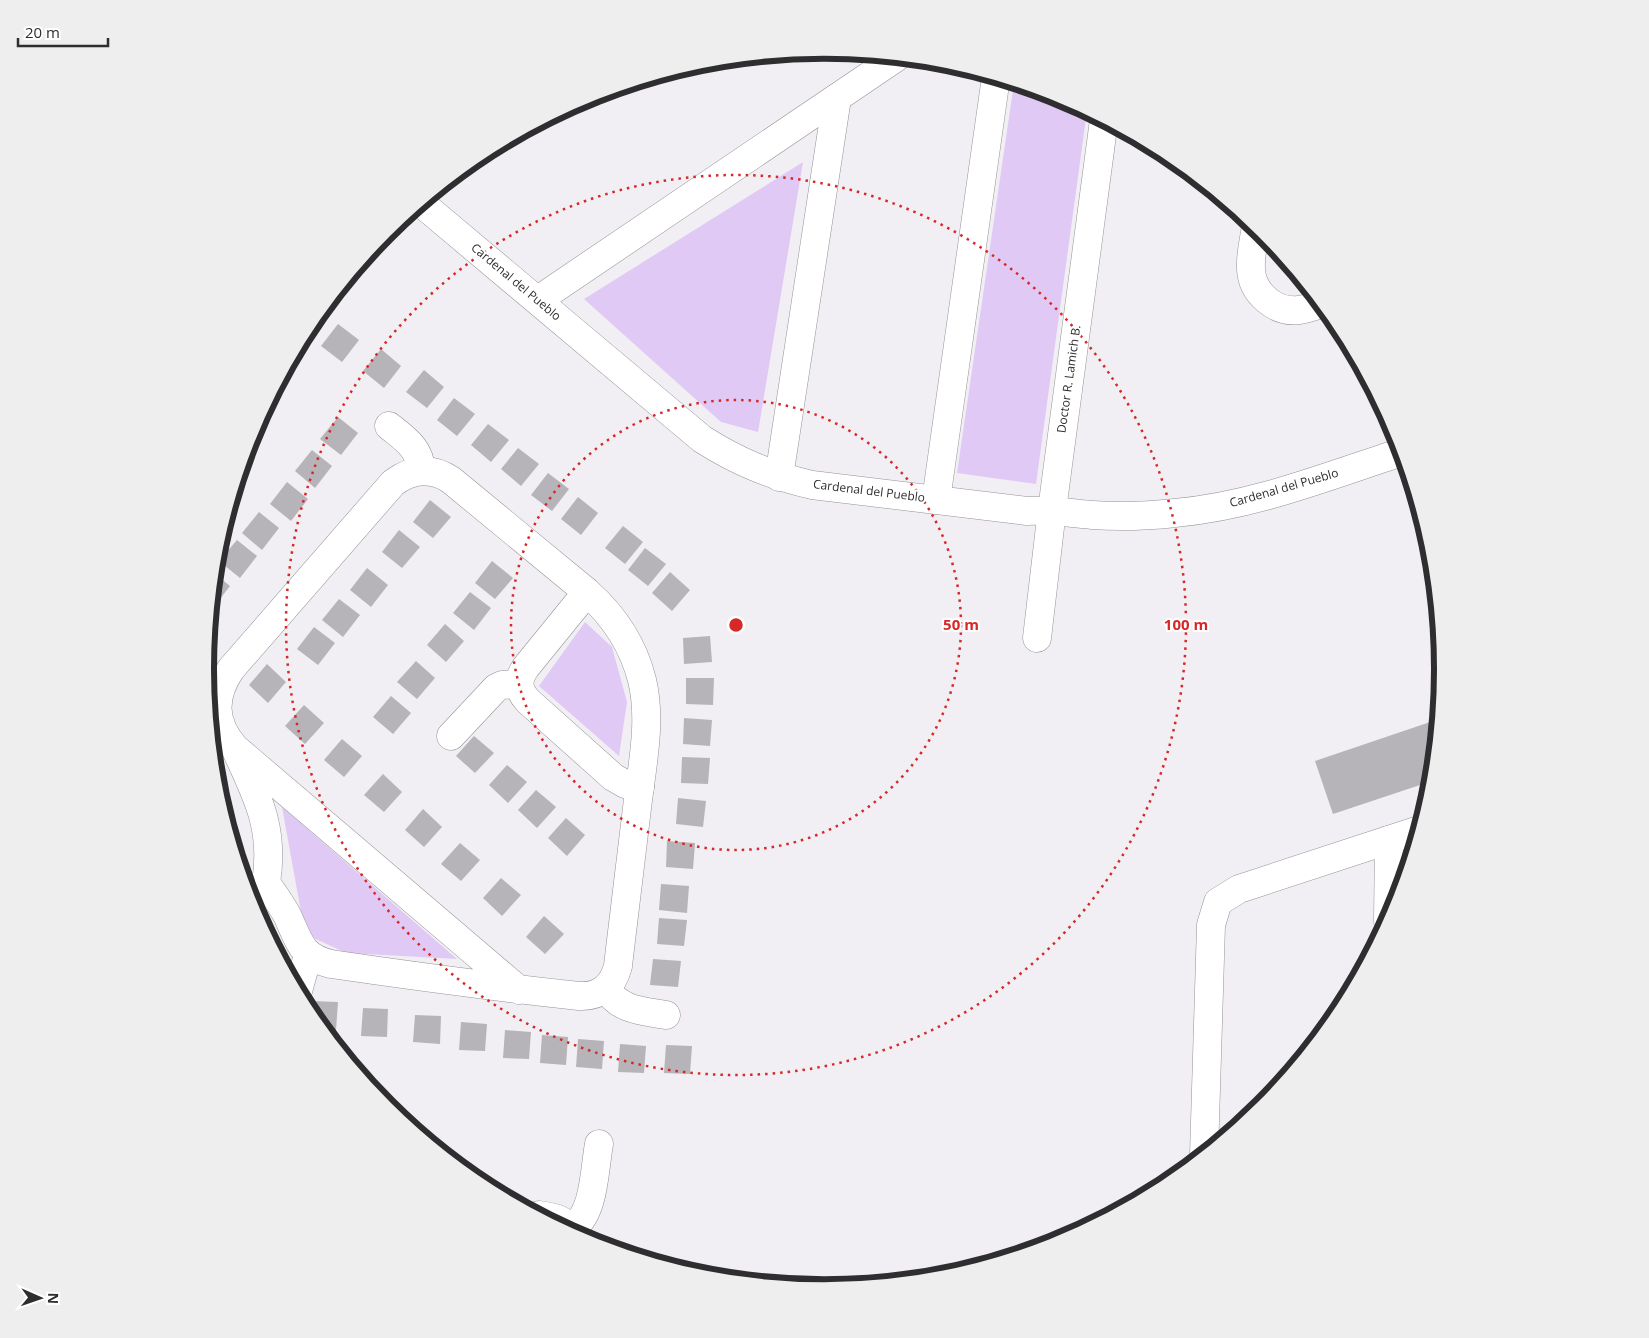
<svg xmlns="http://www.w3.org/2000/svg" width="1649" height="1338" viewBox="0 0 1649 1338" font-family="'Open Sans',sans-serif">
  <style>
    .green { fill: #e0caf5 }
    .building { fill: #b6b4b8 }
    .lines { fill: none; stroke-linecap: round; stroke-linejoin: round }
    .minor-casing { stroke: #949396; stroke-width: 29 }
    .minor { stroke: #fff; stroke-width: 28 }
    .ring { fill: none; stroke: #d62828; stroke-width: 2.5; stroke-dasharray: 2.5 5 }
    .labels { text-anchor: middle; stroke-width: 4; stroke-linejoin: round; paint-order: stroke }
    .street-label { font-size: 12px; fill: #2e2d2f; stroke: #fff }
    .rim { fill: none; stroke: #2e2d2f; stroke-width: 6 }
    .centre { fill: #d62828; stroke: #fff; stroke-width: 2.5 }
    .ring-label { font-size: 15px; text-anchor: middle; font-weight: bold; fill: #d62828; stroke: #fff; stroke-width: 4; stroke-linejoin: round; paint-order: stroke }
  </style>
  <rect width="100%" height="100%" fill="#f1eff3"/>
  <g class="green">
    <path d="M1014 83 1062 97 1087 111 1036 484 957 473Z"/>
    <path d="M803 162 758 432 721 422 584 299Z"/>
    <path d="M585 622 612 647 627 702 619 756 539 686Z"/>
    <path d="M282 807 457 959 346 953 305 934Z"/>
  </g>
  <g class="building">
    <path d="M338 324 359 340 342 362 321 346Z"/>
    <path d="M381 349 401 366 384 388 363 371Z"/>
    <path d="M424 370 444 387 427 408 406 392Z"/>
    <path d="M454 398 475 414 457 436 437 420Z"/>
    <path d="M338 417 358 433 341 455 320 439Z"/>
    <path d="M488 424 509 440 491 462 471 445Z"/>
    <path d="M518 448 539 464 521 486 501 469Z"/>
    <path d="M312 450 332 466 315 488 295 471Z"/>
    <path d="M548 473 569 489 552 511 531 495Z"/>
    <path d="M287 482 308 499 291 521 270 504Z"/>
    <path d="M578 497 598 513 581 535 561 519Z"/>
    <path d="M430 500 451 517 433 538 413 522Z"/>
    <path d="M259 512 279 528 262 550 242 533Z"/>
    <path d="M623 526 643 542 625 564 605 548Z"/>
    <path d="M399 530 420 547 402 568 382 552Z"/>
    <path d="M237 540 257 556 240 578 219 561Z"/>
    <path d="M645 548 666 564 648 586 628 570Z"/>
    <path d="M492 561 513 578 495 599 475 583Z"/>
    <path d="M367 568 388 585 371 607 350 590Z"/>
    <path d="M670 572 690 590 672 611 652 593Z"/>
    <path d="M215 574 230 586 213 608 212 607Z"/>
    <path d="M470 592 491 608 474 630 453 613Z"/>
    <path d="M339 599 360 615 343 637 322 620Z"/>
    <path d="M445 624 464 641 446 662 427 645Z"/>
    <path d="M314 627 335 643 318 665 297 649Z"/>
    <path d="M710 636 712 662 684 664 683 638Z"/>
    <path d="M416 661 435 678 417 699 397 682Z"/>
    <path d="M267 664 286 682 268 703 249 685Z"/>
    <path d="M686 678H714L713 705 686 704Z"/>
    <path d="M391 696 411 713 393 734 373 717Z"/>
    <path d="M304 705 324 723 305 744 285 726Z"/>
    <path d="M684 718 712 720 710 746 683 744Z"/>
    <path d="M1439 719 1432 781 1333 814 1315 761Z"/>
    <path d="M474 736 494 753 475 773 456 756Z"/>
    <path d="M342 739 362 756 344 777 324 760Z"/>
    <path d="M682 757 710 758 708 784 681 783Z"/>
    <path d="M507 765 527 782 508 803 489 785Z"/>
    <path d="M383 774 402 792 384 812 364 795Z"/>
    <path d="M536 790 556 807 537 828 518 810Z"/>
    <path d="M678 798 706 801 703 827 676 824Z"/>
    <path d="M423 809 442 827 424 847 405 830Z"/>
    <path d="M566 818 585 835 567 856 548 838Z"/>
    <path d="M667 841 695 843 693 869 666 867Z"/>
    <path d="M460 843 480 860 461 881 441 864Z"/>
    <path d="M501 878 521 895 502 916 483 898Z"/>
    <path d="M661 884 689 886 687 913 659 910Z"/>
    <path d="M544 916 564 934 545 954 526 937Z"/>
    <path d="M659 918 687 920 684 946 657 944Z"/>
    <path d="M653 959 681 961 678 987 650 985Z"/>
    <path d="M312 1001 338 1002 336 1030 323 1029 311 1015Z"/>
    <path d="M363 1008 388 1009 387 1037 361 1036Z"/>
    <path d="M415 1015 441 1016 440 1044 413 1042Z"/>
    <path d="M461 1022 487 1024 485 1051 459 1050Z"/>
    <path d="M505 1030 531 1032 529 1059 503 1058Z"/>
    <path d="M542 1035 568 1037 566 1065 540 1063Z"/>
    <path d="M578 1039 604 1041 602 1069 576 1067Z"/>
    <path d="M620 1044 646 1046 644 1073 618 1072Z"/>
    <path d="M666 1045 692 1046 690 1074 664 1073Z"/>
  </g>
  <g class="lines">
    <g class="minor-casing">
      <g id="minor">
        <path d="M421 203 702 439C738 462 770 475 812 485L1027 511C1049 510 1070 513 1092 515 1119 517 1148 516 1175 513 1254 506 1328 476 1402 452"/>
        <path d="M1256 226C1254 240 1250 255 1251 269 1252 293 1275 313 1299 310 1307 309 1314 306 1322 304"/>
        <path d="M538 300 897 57"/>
        <path d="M389 426C405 439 420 448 421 470"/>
        <path d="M779 477 837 98"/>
        <path d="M936 500 996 77"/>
        <path d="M587 592 526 667C517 680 517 689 528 701L613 777 625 784 640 787"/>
        <path d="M1037 638 1052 510 1104 120"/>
        <path d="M451 736 496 688 502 685 519 684"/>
        <path d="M235 748C257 796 275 828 266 883 273 893 281 904 287 915 299 940 300 957 331 964 413 976 496 987 579 996 600 997 613 986 618 966 624 913 631 860 637 808 642 766 652 721 642 680 633 644 614 616 587 592L451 480C431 467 412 469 393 483L231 669C212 697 213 723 235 748L519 990"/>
        <path d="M1388 921 1389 840"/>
        <path d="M606 988C619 1011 644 1011 666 1015"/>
        <path d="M298 991 308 955"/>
        <path d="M1204 1155 1211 925 1218 902 1239 889 1419 830"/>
        <path d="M539 1215C554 1217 566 1219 574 1234"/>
        <path d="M572 1229C595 1212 594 1171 599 1144"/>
      </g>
    </g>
    <use href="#minor" class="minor"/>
  </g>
  <g class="ring">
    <circle cx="736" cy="625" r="225"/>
    <circle cx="736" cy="625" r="450"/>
  </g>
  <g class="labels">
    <g class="street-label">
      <text transform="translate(516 282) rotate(40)" y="4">Cardenal del Pueblo</text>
      <text transform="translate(1069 379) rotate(-82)" y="4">Doctor R. Lamich B.</text>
      <text transform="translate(1284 488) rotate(-16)" y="4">Cardenal del Pueblo</text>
      <text transform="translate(869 491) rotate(7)" y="4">Cardenal del Pueblo</text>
    </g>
  </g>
  <path d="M0 0H1649V1338H0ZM214 669a610 610 0 1 1 1220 0a610 610 0 1 1-1220 0Z" fill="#eee" fill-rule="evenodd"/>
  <path class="rim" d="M214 669a610 610 0 1 1 1220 0a610 610 0 1 1-1220 0Z"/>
  <circle cx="736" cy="625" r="8" class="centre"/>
  <g class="ring-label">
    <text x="961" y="630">50 m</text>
    <text x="1186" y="630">100 m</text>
  </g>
  <g transform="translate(40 1298) rotate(92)" stroke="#ffffff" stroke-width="4" paint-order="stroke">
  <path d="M0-4L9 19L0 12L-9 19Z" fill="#2e2d2f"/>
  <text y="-8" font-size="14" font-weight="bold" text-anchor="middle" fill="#2e2d2f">N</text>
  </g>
  <path d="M18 38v8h90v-8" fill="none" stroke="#2e2d2f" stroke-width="2.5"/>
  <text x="25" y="38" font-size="15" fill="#2e2d2f" stroke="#ffffff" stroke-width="4" paint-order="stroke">20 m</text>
</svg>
